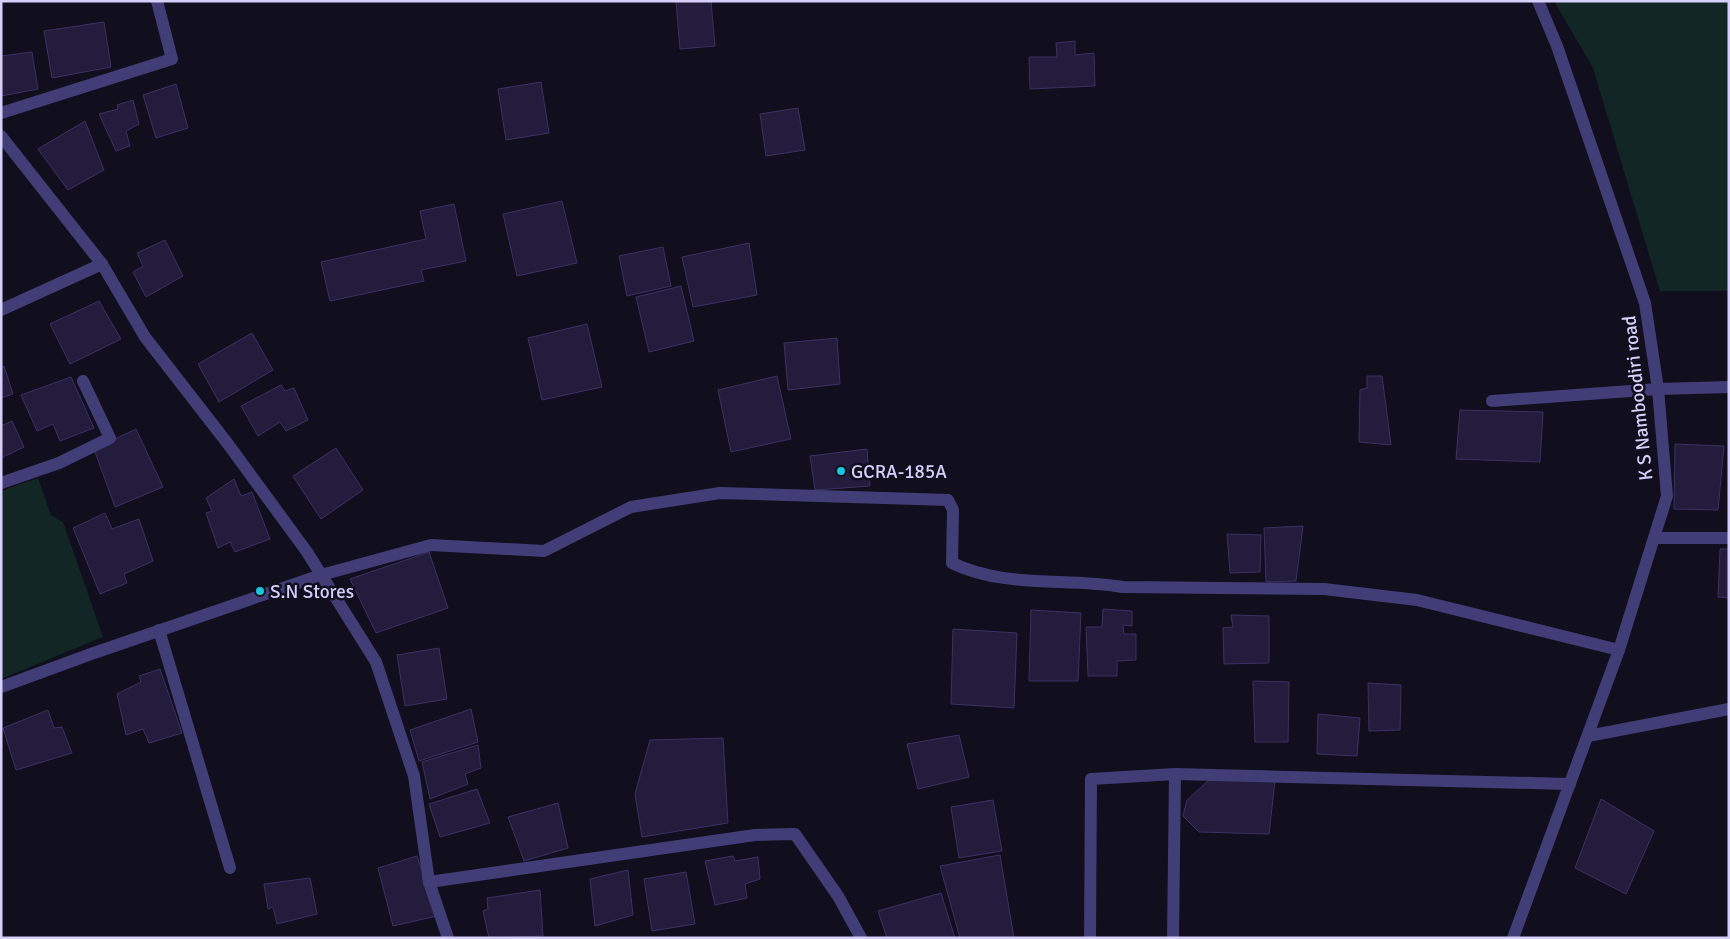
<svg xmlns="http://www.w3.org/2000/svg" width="1730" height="939" viewBox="0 0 1730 939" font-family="Signika,sans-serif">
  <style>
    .green { fill: #122626 }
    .building { fill: #231c3c; stroke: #3c3165 }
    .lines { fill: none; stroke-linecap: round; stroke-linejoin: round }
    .minor { stroke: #413e77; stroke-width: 12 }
    .poi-dot { fill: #18c7dd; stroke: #110e1d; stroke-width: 2 }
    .labels { text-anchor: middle; stroke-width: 5; stroke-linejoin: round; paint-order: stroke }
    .street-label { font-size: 19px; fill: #d5cffa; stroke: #110e1d }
    .poi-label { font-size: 19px; fill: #d5cffa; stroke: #110e1d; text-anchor: start }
  </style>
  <rect width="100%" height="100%" fill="#110e1d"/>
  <g class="green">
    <path d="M1554 1H1729V291H1660L1593 68Z"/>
    <path d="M38 478 51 515 63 522 103 637 1 679V491Z"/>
  </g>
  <g class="building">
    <path d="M676 1H711L715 46 680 49Z"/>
    <path d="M104 22 111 67 52 78 44 31Z"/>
    <path d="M1075 41V55L1094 53 1095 86 1030 89 1029 57H1057L1056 43Z"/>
    <path d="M32 52 38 89 1 96V56Z"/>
    <path d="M541 82 549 133 506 140 498 89Z"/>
    <path d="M176 84 188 128 156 138 143 95Z"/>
    <path d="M133 100 139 124 126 131 130 146 116 151 99 114 118 109 117 105Z"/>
    <path d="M798 108 805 150 766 156 760 114Z"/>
    <path d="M85 121 104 170 68 190 38 149Z"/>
    <path d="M562 201 577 263 517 276 503 214Z"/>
    <path d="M454 204 466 261 421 270 424 281 330 301 321 262 426 239 420 211Z"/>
    <path d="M165 240 183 276 146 297 133 272 143 266 137 253Z"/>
    <path d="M749 243 757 295 693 307 682 257Z"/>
    <path d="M663 247 671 286 627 296 619 256Z"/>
    <path d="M681 286 694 341 649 352 636 297Z"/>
    <path d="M99 301 121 339 70 364 50 324Z"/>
    <path d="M587 324 602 387 542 400 528 338Z"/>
    <path d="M252 333 273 370 219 402 198 364Z"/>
    <path d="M837 338 840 384 788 390 784 343Z"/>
    <path d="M4 366 13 394 1 398V368Z"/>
    <path d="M777 376 791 439 731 452 718 390Z"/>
    <path d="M1367 376H1382L1391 445 1359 442 1360 390 1367 388Z"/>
    <path d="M71 377 94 428 60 441 53 424 37 431 21 395Z"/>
    <path d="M281 385 285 391 294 388 308 420 286 431 280 422 258 436 241 406Z"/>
    <path d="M1460 410 1543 412 1540 462 1456 459Z"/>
    <path d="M12 421 24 447 1 458V426Z"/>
    <path d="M136 429 163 487 115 507 94 449Z"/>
    <path d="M1675 444 1724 446 1718 510 1674 509Z"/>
    <path d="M336 448 363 490 321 519 293 476Z"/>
    <path d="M867 449 870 486 815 490 810 456Z"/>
    <path d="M234 479 241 496 252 492 270 539 235 552 230 542 218 548 206 513 212 511 206 498Z"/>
    <path d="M105 513 112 529 139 519 153 561 124 574 127 583 100 594 73 528Z"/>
    <path d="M1303 526 1296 581 1266 582 1264 528Z"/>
    <path d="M1227 534 1261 535 1260 572 1230 573Z"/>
    <path d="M1720 549H1729V598L1718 597Z"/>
    <path d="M429 552 448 608 376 633 350 579Z"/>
    <path d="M1103 609 1132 611V626L1123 625 1124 634H1136V660L1117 661V676H1088L1086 627H1102Z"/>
    <path d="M1031 610 1081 613 1078 681H1029Z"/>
    <path d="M1231 615 1269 616V663L1224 664 1223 628 1233 627Z"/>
    <path d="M953 629 1017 633 1014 708 951 704Z"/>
    <path d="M439 648 447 699 405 706 397 655Z"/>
    <path d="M160 669 182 733 149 743 143 729 126 735 117 694 141 682 139 676Z"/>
    <path d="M1253 681 1289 682 1288 742H1255Z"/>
    <path d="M1368 683 1401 685 1400 730 1369 731Z"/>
    <path d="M471 709 478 742 419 761 410 730Z"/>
    <path d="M48 710 54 728 62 727 72 753 16 770 3 728Z"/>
    <path d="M1318 714 1360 718 1357 756 1317 754Z"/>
    <path d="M959 735 969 777 918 789 907 744Z"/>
    <path d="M723 738 728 823 642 837 635 794 650 740Z"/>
    <path d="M478 745 481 768 465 774 468 784 430 799 422 762Z"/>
    <path d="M1209 780 1275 781 1269 834 1199 832 1183 816 1187 800Z"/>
    <path d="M477 789 490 823 440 837 429 804Z"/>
    <path d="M1601 799 1654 831 1626 894 1575 868Z"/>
    <path d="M993 800 1002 851 959 858 951 807Z"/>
    <path d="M558 803 568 848 524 861 508 817Z"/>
    <path d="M1000 855 1014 938H960L940 866Z"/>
    <path d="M417 856 437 916 393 926 378 868Z"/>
    <path d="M733 856 735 861 758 857 760 879 745 884 747 898 715 905 705 861Z"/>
    <path d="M628 870 633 915 595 926 590 879Z"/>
    <path d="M686 872 695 924 652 931 644 879Z"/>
    <path d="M310 878 317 914 277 924 273 907 268 909 264 884Z"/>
    <path d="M540 890 543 936 489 938 483 911 488 909 487 898Z"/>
    <path d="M941 893 955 938H887L878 911Z"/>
  </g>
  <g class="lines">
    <g class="minor">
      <path d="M1 113 172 59 157 1"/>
      <path d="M1 136 102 264 145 337 228 444 307 552 376 662 414 776 429 882 448 938"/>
      <path d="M1 310 102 264"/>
      <path d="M1492 401 1658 389 1729 387"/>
      <path d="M1 483 59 463 110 438 83 381"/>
      <path d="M1654 538H1729"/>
      <path d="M159 630 230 868"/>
      <path d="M1 687 91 654 321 575 431 545 544 551 631 507 720 493 948 500 953 510 952 563C1006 589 1066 577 1123 587L1324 589 1417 600 1619 650"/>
      <path d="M1588 736 1729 709"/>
      <path d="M429 882 755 835 795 834 838 896 861 938"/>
      <path d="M1090 938 1091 779 1175 774 1570 784"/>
      <path d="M1173 938 1175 774"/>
      <path d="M1513 938 1619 650 1667 496 1658 389 1645 303 1557 46 1538 1"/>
    </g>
  </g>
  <g class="poi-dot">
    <circle cx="841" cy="471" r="5"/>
    <circle cx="260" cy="591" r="5"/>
  </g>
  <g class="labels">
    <g class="street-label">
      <text transform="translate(1637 398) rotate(-96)" y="7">K S Namboodiri road</text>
    </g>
    <g class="poi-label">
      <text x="851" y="478">GCRA-185A</text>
      <text x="270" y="598">S.N Stores</text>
    </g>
  </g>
  <rect width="1730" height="939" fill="none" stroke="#d5cffa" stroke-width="5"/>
</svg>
